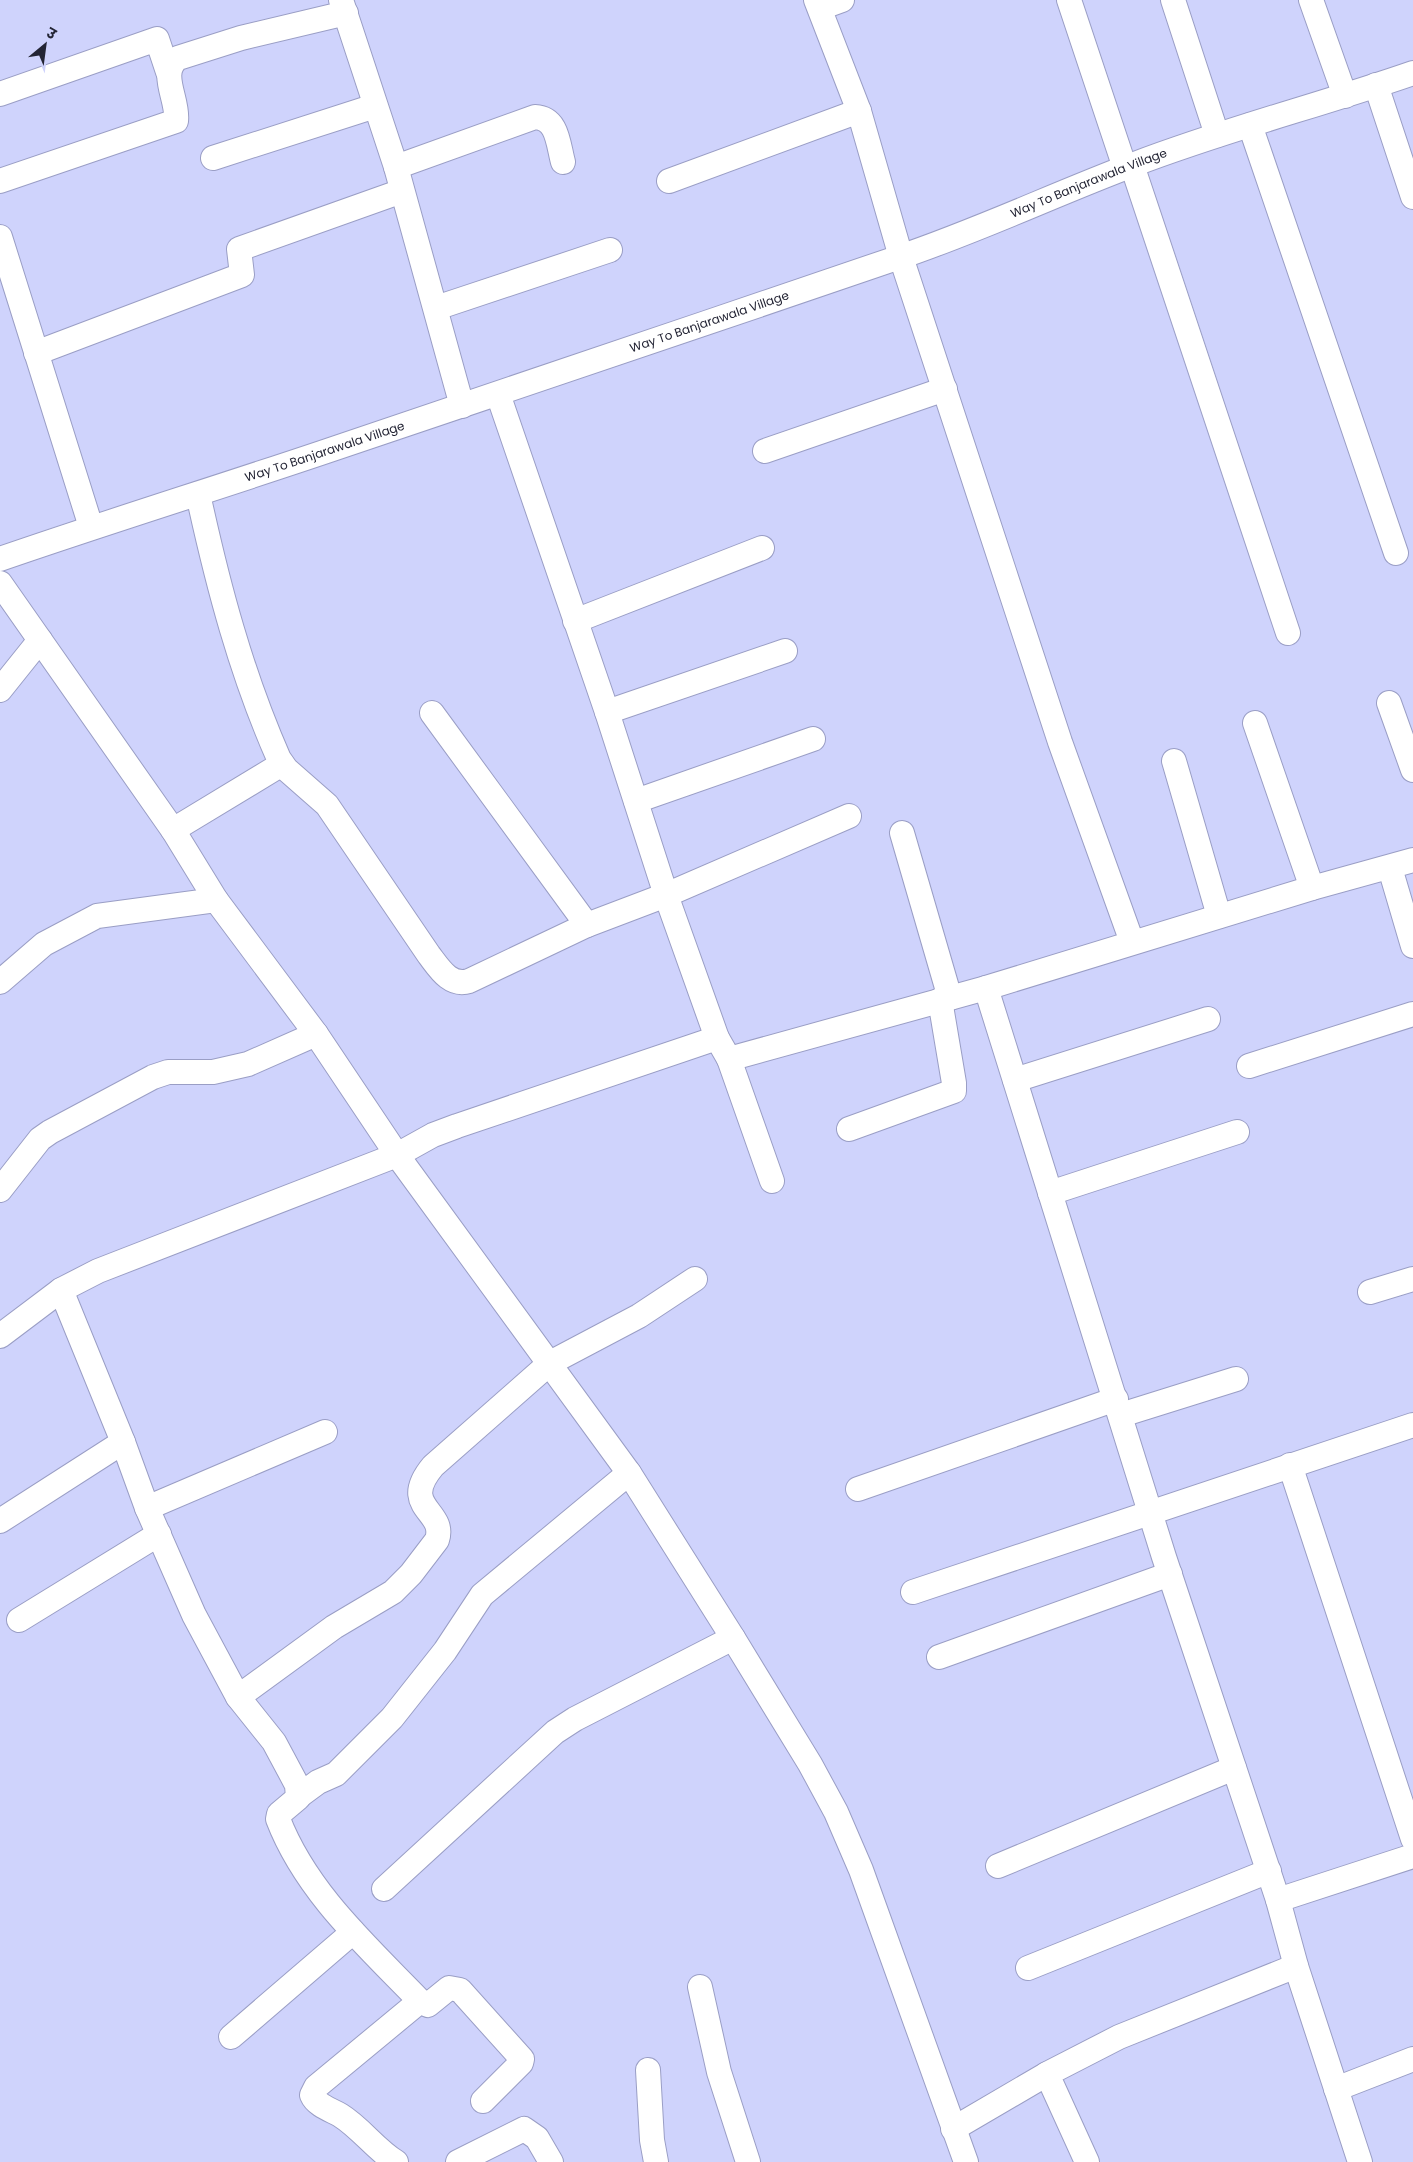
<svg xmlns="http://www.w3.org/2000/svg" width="1413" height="2162" viewBox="0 0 1413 2162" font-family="Poppins,'Noto Sans Devanagari',sans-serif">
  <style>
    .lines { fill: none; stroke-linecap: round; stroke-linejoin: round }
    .street-casing { stroke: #9a9ec5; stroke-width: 26 }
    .street { stroke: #fff; stroke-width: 24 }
    .labels { text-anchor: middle; stroke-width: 4; stroke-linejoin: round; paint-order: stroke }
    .street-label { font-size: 12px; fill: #232434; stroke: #cfd3fc }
  </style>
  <rect width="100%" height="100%" fill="#cfd3fc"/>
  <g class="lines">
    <g class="street-casing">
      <g id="street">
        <path d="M341 0 396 167 462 406"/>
        <path d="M816 0 859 111 901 257 1060 742 1132 942"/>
        <path d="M1069 0 1125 168"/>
        <path d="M1173 0 1217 135"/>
        <path d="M1311 0 1345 96"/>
        <path d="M820 8 842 0"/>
        <path d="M1376 85 1413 197"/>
        <path d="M0 94 157 39 168 72"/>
        <path d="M1250 125 1396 553"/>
        <path d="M213 158 375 106"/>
        <path d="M1132 165 1288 633"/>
        <path d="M396 167 535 117C558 118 558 144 563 162"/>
        <path d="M0 181 176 121C179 100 158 73 178 58L241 38 346 13"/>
        <path d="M669 181 859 111"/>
        <path d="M0 237 91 527"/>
        <path d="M436 308 610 250"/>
        <path d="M36 353 242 275 239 249 402 191"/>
        <path d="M498 394 607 712 666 895 717 1038"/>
        <path d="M765 451 945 389"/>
        <path d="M198 494C218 586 241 673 279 759L286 769 327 805 429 955C439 968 450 987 469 981L587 925 666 895 849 816"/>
        <path id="s1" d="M0 559C107 522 214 489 321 453 514 389 705 323 897 258 978 231 1055 194 1135 164 1226 129 1321 105 1413 73"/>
        <path d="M0 583 173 830 216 900 316 1034 397 1155 629 1473 733 1638 810 1764 836 1812 861 1870 966 2162"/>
        <path d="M575 621 762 548"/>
        <path d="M0 690 40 640"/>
        <path d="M1389 703 1413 770"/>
        <path d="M607 712 785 651"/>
        <path d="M432 713 587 925"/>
        <path d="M1255 723 1312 888"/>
        <path d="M1174 761 1219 916"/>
        <path d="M636 801 813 739"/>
        <path d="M173 830 282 764"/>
        <path d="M902 833 950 998"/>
        <path d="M1390 868 1413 946"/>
        <path d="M0 982 44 944 97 916 216 900"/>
        <path d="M986 988 1164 1557 1278 1900 1296 1966 1360 2162"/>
        <path d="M729 1059 772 1181"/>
        <path d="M1249 1066 1413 1014"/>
        <path d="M1015 1080 1208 1019"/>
        <path d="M849 1129 954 1091V1083L940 1000"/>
        <path d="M0 1190 40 1139 50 1132 153 1077 168 1072H213L248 1064 316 1034"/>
        <path d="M1050 1193 1237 1132"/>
        <path d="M61 1290 123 1442 147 1508 194 1615 238 1697 274 1742 297 1785 298 1798 279 1814 278 1819C306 1892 367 1946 420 2001L428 2005 449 1988 460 1990 522 2059 521 2063 483 2101"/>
        <path d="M1370 1292 1413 1279"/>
        <path d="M0 1336 61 1290 98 1271 397 1155 433 1135 457 1126 717 1038 729 1059 986 988 1312 888 1413 860"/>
        <path d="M1121 1415 1236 1379"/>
        <path d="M1290 1465 1413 1839"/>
        <path d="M858 1489 1116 1399"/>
        <path d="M147 1508 325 1432"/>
        <path d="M0 1521 123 1442"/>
        <path d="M913 1592 1413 1425"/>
        <path d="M19 1620 159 1534"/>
        <path d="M939 1657 1170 1574"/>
        <path d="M238 1697 334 1627 393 1592 411 1574 437 1540C447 1510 398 1508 433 1466L550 1363 639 1316 695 1279"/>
        <path d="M299 1796 318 1782 336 1774 392 1718 445 1651 482 1595 629 1473"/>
        <path d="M998 1866 1234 1768"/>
        <path d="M384 1889 555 1732 575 1719 733 1638"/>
        <path d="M1278 1900 1413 1856"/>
        <path d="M1028 1968 1269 1871"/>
        <path d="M700 1987 719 2072 748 2162"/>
        <path d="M231 2037 353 1932"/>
        <path d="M648 2070 652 2140 656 2162"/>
        <path d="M1336 2089 1413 2059"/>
        <path d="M953 2129 1047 2074"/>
        <path d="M396 2162C375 2149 361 2128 340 2115 331 2110 316 2105 312 2095L316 2087 420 2001"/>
        <path d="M458 2162 524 2129 537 2138 551 2162"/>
        <path d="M1087 2162 1047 2074 1119 2037 1296 1966"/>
      </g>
    </g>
    <use href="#street" class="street"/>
  </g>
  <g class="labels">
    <g class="street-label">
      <text dy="4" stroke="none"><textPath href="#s1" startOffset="1152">Way To Banjarawala Village</textPath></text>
      <text dy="4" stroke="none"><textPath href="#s1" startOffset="748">Way To Banjarawala Village</textPath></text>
      <text dy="4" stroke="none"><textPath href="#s1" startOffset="342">Way To Banjarawala Village</textPath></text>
    </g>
  </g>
  <g transform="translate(45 45) rotate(29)" stroke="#cfd3fc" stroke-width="4" paint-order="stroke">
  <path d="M0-4L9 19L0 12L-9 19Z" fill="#232434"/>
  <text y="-8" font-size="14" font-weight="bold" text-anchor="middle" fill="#232434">उ</text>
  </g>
</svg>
